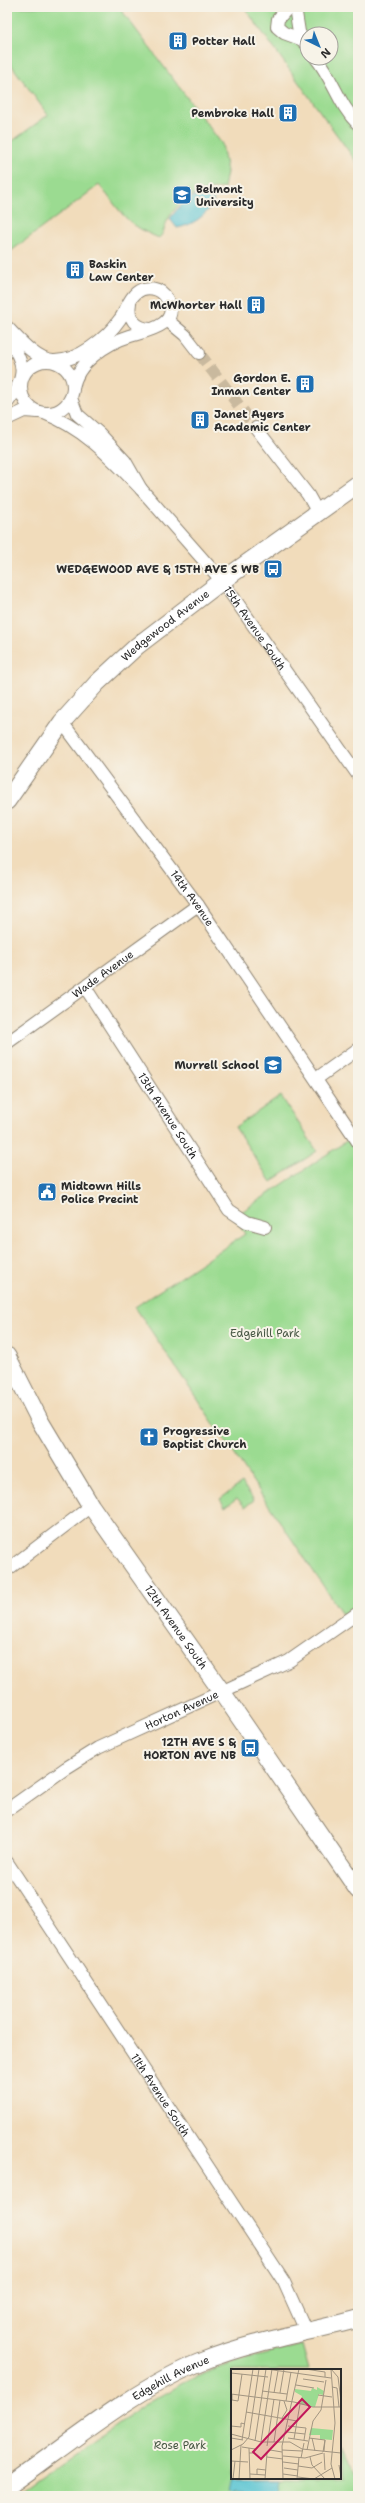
<svg xmlns="http://www.w3.org/2000/svg" width="365" height="2503" viewBox="0 0 365 2503" font-family="'Shantell Sans',sans-serif">
  <style>
    .green { fill: #9bdb91; stroke: #63835e; fill-rule: evenodd }
    .water { fill: #5ac5d3; stroke: #42787f }
    .lines { fill: none; stroke-linecap: round; stroke-linejoin: round }
    .street-tunnel { stroke: #c9b99e; stroke-width: 12; stroke-dasharray: 12 6; stroke-linecap: butt }
    .street-casing { stroke: #8e8473; stroke-width: 14 }
    .secondary-casing { stroke: #8e8473; stroke-width: 19 }
    .street { stroke: #fff; stroke-width: 12 }
    .secondary { stroke: #fff; stroke-width: 17 }
    .labels { text-anchor: middle; stroke-width: 4; stroke-linejoin: round; paint-order: stroke }
    .poi-label { font-size: 11px; font-weight: bold; fill: #2b2b2b; stroke: #f7f3e8; text-anchor: start }
    .street-label { font-size: 11px; fill: #2b2b2b; stroke: #f7f3e8 }
    .park-label { font-size: 11px; fill: #475744; stroke: #f7f3e8 }
    .inset-road { fill: none; stroke: #a29581; stroke-width: 1 }
    .view { fill: #c2185b; fill-opacity: 0.15; stroke: #c2185b; stroke-width: 2 }
    .inset-edge { fill: none; stroke: #2b2b2b; stroke-width: 2 }
  </style>
  <rect width="100%" height="100%" fill="#f7f3e8"/>
  <filter id="ink" filterUnits="userSpaceOnUse"><feTurbulence type="fractalNoise" baseFrequency=".025" numOctaves="2"/><feDisplacementMap in="SourceGraphic" scale="8" xChannelSelector="R" yChannelSelector="G"/><feConvolveMatrix kernelMatrix="1 2 1 2 8 2 1 2 1" color-interpolation-filters="sRGB"/></filter>
  <filter id="wash" filterUnits="userSpaceOnUse"><feTurbulence type="fractalNoise" baseFrequency=".012" numOctaves="4" result="noise"/><feDisplacementMap in="SourceGraphic" scale="16" xChannelSelector="R" yChannelSelector="G"/><feGaussianBlur stdDeviation="0.9" result="paint"/><feColorMatrix in="noise" values="0 0 0 0 0 0 0 0 0 0 0 0 0 0 0 0 0 1.4 0 .05"/><feComposite in="paint" operator="in"/></filter>
  <g filter="url(#wash)">
    <rect width="100%" height="100%" fill="#f1dcbb"/>
    <g class="green">
      <path d="M7 7H119L222 144 227 172 224 188C198 190 180 197 167 221 164 228 164 233 159 238 123 223 123 213 99 185L7 254V145L48 115 7 59Z"/>
      <path d="M244 7H358V164ZM307 34H331V58H307Z"/>
      <path d="M281 1096 317 1151 271 1182 235 1127Z"/>
      <path d="M354 1136 358 1142V1613L347 1621 135 1307 245 1234 234 1217Z"/>
      <path d="M242 1483 254 1500 245 1507 237 1498 225 1507 220 1499Z"/>
      <path d="M302 2345 309 2370H232V2478H340V2449L358 2478V2496H16L145 2405 182 2384 205 2373 236 2362Z"/>
    </g>
    <g class="water">
      <path d="M207 192 214 201C206 216 193 225 177 228L170 219C179 205 191 195 207 192Z"/>
      <path d="M232 2476V2478H276L273 2496 235 2490V2492L229 2491Z"/>
    </g>
  </g>
  <g filter="url(#ink)">
    <g class="lines">
      <path class="street-tunnel" d="M199 353 256 428"/>
      <g class="street-casing">
        <g id="street">
          <path d="M289 7 278 19 277 27 284 33 303 40"/>
          <path d="M295 7 299 32 304 42"/>
          <path d="M316 58C333 79 339 105 358 124"/>
          <path d="M130 303C127 318 136 329 151 329"/>
          <path d="M167 320 185 335 199 353"/>
          <path d="M7 327C18 338 36 360 53 361 77 362 107 338 120 319 126 311 128 300 136 293 145 285 161 287 167 299 182 325 146 331 130 336 107 343 76 363 73 389"/>
          <path d="M7 339C27 363 26 378 7 403"/>
          <circle cx="47" cy="387" r="26"/>
          <path d="M44 413C85 429 111 458 141 489L125 461 100 434 77 414 71 398"/>
          <path d="M7 419 24 411 38 412"/>
          <path d="M256 428 308 495 318 513"/>
          <path id="s1" d="M141 489 222 581 358 775"/>
          <path id="s2" d="M62 722 198 905 358 1142"/>
          <path id="s3" d="M85 987 229 1210 247 1222 265 1227"/>
          <path id="s4" d="M7 1043 198 905"/>
          <path d="M316 1079 358 1049"/>
          <path d="M7 1570 91 1506"/>
          <path id="s5" d="M7 1810 66 1768 98 1748 289 1661 358 1613"/>
          <path id="s6" d="M7 1862 284 2282 306 2331"/>
        </g>
      </g>
      <g class="secondary-casing">
        <g id="secondary">
          <path id="s7" d="M7 801 62 722 97 683 137 646 222 581 358 484"/>
          <path id="s8" d="M7 1356 40 1421 91 1506 222 1692 358 1890"/>
          <path id="s9" d="M7 2487C67 2445 135 2388 203 2361 253 2341 306 2333 358 2319"/>
        </g>
      </g>
      <use href="#street" class="street"/>
      <use href="#secondary" class="secondary"/>
    </g>
  </g>
  <defs>
    <g id="building-square" transform="scale(1)"><rect x="-9" y="-9" width="18" height="18" rx="4" fill="#1f6fb2" stroke="#f7f3e8"/><path d="M-4-6H4V6H1V3H-1V6H-4ZM-2.5-4.3h1.7v1.8h-1.7ZM.8-4.3h1.7v1.8H.8ZM-2.5-1h1.7V.8h-1.7ZM.8-1h1.7V.8H.8Z" fill="#fff"/></g>
    <g id="university-square" transform="scale(1)"><rect x="-9" y="-9" width="18" height="18" rx="4" fill="#1f6fb2" stroke="#f7f3e8"/><path d="M0-5L7-2L0 1L-7-2ZM-4 1L0 2.5L4 1V4Q0 6-4 4Z" fill="#fff"/></g>
    <g id="bus-square" transform="scale(1)"><rect x="-9" y="-9" width="18" height="18" rx="4" fill="#1f6fb2" stroke="#f7f3e8"/><path d="M-5-6H5V4H4V6H2V4H-2V6H-4V4H-5ZM-3.5-4V0h7V-4ZM-3.5 1.2v1.5H-2V1.2ZM2 1.2v1.5H3.5V1.2Z" fill="#fff"/></g>
    <g id="school-square" transform="scale(1)"><rect x="-9" y="-9" width="18" height="18" rx="4" fill="#1f6fb2" stroke="#f7f3e8"/><path d="M0-5L7-2L0 1L-7-2ZM-4 1L0 2.5L4 1V4Q0 6-4 4Z" fill="#fff"/></g>
    <g id="civic-square" transform="scale(1)"><rect x="-9" y="-9" width="18" height="18" rx="4" fill="#1f6fb2" stroke="#f7f3e8"/><path d="M-.6-6.5H3V-4.5H.6V-3L4-1V1h2V6H-6V1h2V-1L-.6-3ZM-1.2 2.5V6h2.4V2.5Z" fill="#fff"/></g>
    <g id="church-square" transform="scale(1)"><rect x="-9" y="-9" width="18" height="18" rx="4" fill="#1f6fb2" stroke="#f7f3e8"/><path d="M-1.2-6h2.4v3.5h3.3v2.4h-3.3V6h-2.4V-.1h-3.3v-2.4h3.3Z" fill="#fff"/></g>
  </defs>
  <g fill-rule="evenodd">
    <use href="#building-square" x="178" y="41"/>
    <use href="#building-square" x="288" y="113"/>
    <use href="#university-square" x="182" y="195"/>
    <use href="#building-square" x="75" y="270"/>
    <use href="#building-square" x="256" y="305"/>
    <use href="#building-square" x="305" y="384"/>
    <use href="#building-square" x="200" y="420"/>
    <use href="#bus-square" x="273" y="569"/>
    <use href="#school-square" x="273" y="1065"/>
    <use href="#civic-square" x="47" y="1192"/>
    <use href="#church-square" x="149" y="1437"/>
    <use href="#bus-square" x="250" y="1748"/>
  </g>
  <g class="labels">
    <g class="poi-label">
      <text x="192" y="45">Potter Hall</text>
      <text x="274" y="117" text-anchor="end">Pembroke Hall</text>
      <text x="196" y="193">Belmont<tspan x="196" dy="13">University</tspan></text>
      <text x="89" y="268">Baskin<tspan x="89" dy="13">Law Center</tspan></text>
      <text x="242" y="309" text-anchor="end">McWhorter Hall</text>
      <text x="291" y="382" text-anchor="end">Gordon E.<tspan x="291" dy="13">Inman Center</tspan></text>
      <text x="214" y="418">Janet Ayers<tspan x="214" dy="13">Academic Center</tspan></text>
      <text x="259" y="573" text-anchor="end">WEDGEWOOD AVE &amp; 15TH AVE S WB</text>
      <text x="259" y="1069" text-anchor="end">Murrell School</text>
      <text x="61" y="1190">Midtown Hills<tspan x="61" dy="13">Police Precint</tspan></text>
      <text x="163" y="1435">Progressive<tspan x="163" dy="13">Baptist Church</tspan></text>
      <text x="236" y="1746" text-anchor="end">12TH AVE S &amp;<tspan x="236" dy="13">HORTON AVE NB</tspan></text>
    </g>
    <g class="street-label">
      <text dy="4" stroke="none"><textPath href="#s7" startOffset="238">Wedgewood Avenue</textPath></text>
      <text dy="4" stroke="none"><textPath href="#s1" startOffset="180">15th Avenue South</textPath></text>
      <text dy="4" stroke="none"><textPath href="#s2" startOffset="219">14th Avenue</textPath></text>
      <text dy="4" stroke="none"><textPath href="#s4" startOffset="118">Wade Avenue</textPath></text>
      <text dy="4" stroke="none"><textPath href="#s3" startOffset="153">13th Avenue South</textPath></text>
      <text dy="4" stroke="none"><textPath href="#s8" startOffset="320">12th Avenue South</textPath></text>
      <text dy="4" stroke="none"><textPath href="#s5" startOffset="202">Horton Avenue</textPath></text>
      <text dy="4" stroke="none"><textPath href="#s6" startOffset="279">11th Avenue South</textPath></text>
      <text dy="4" stroke="none"><textPath href="#s9" startOffset="197">Edgehill Avenue</textPath></text>
    </g>
    <g class="park-label">
      <text x="265" y="1337">Edgehill Park</text>
      <text x="180" y="2449">Rose Park</text>
    </g>
  </g>
  <g transform="translate(231 2369)">
    <rect width="110" height="110" fill="#f1dcbb"/>
    <path d="M86 18 93 22 92 26 88 25 84 38 69 35 71 27 64 23V20L80 22 81 19 86 21ZM80 59 102 61 101 71 89 70V66H78Z" fill="#9bdb91"/>
    <path class="inset-road" d="M35 0 100 9M74 0 94 3V8M100 0 104 54 100 95 104 110M100 0 107 8 110 32M0 4 37 8M72 10 93 13M65 16 83 19M101 18 106 19 108 38M31 22 56 25M43 24 47 2M49 24 53 0M0 25 63 33 82 38H110M1 25V31L7 32 11 5M87 26 101 28M55 32 60 3M15 43 66 52M51 49 56 41 53 32M0 57 10 58V54L14 55M57 57 75 59 73 71M56 63 74 65M0 65 30 73H59L71 80 110 84M0 69 12 71M57 69 77 72M78 69 94 71M81 69 84 82M63 70 69 35M11 71 22 0M24 72 35 0M30 73 41 0M43 73 49 31M36 77 43 30M11 78 24 80 23 84H18M18 79 19 110M0 81 12 75 18 68 28 0M39 81 51 83M51 81 71 82M76 81 82 52 90 41 95 11M92 83 94 71 93 82M93 84 94 101M52 87 74 89 92 84M36 88 52 90M79 88 81 96 94 110M70 89 73 74M0 92 17 93M52 93 68 95M108 96 110 108M67 97 81 99 91 93M53 99 67 101M19 105 34 106M26 105V100L35 101M52 105 67 107M67 108 83 110 101 99M2 110 4 92M8 110 10 76M34 110 36 84M52 110 51 77 68 0M66 110 68 88"/>
    <path class="view" d="M71 30 79 38 30 90 22 83Z"/>
    <rect width="110" height="110" class="inset-edge"/>
  </g>
  <rect width="365" height="2503" fill="none" stroke="#f7f3e8" stroke-width="24"/>
  <g transform="translate(319 46) rotate(137)"><circle r="19" fill="#f7f3e8" stroke="#a5a39c"/>
  <path d="M0-3L7 15L0 10L-7 15Z" fill="#1f6fb2"/>
  <text y="-6" font-size="11" font-weight="bold" text-anchor="middle" fill="#2b2b2b">N</text>
  </g>
</svg>
